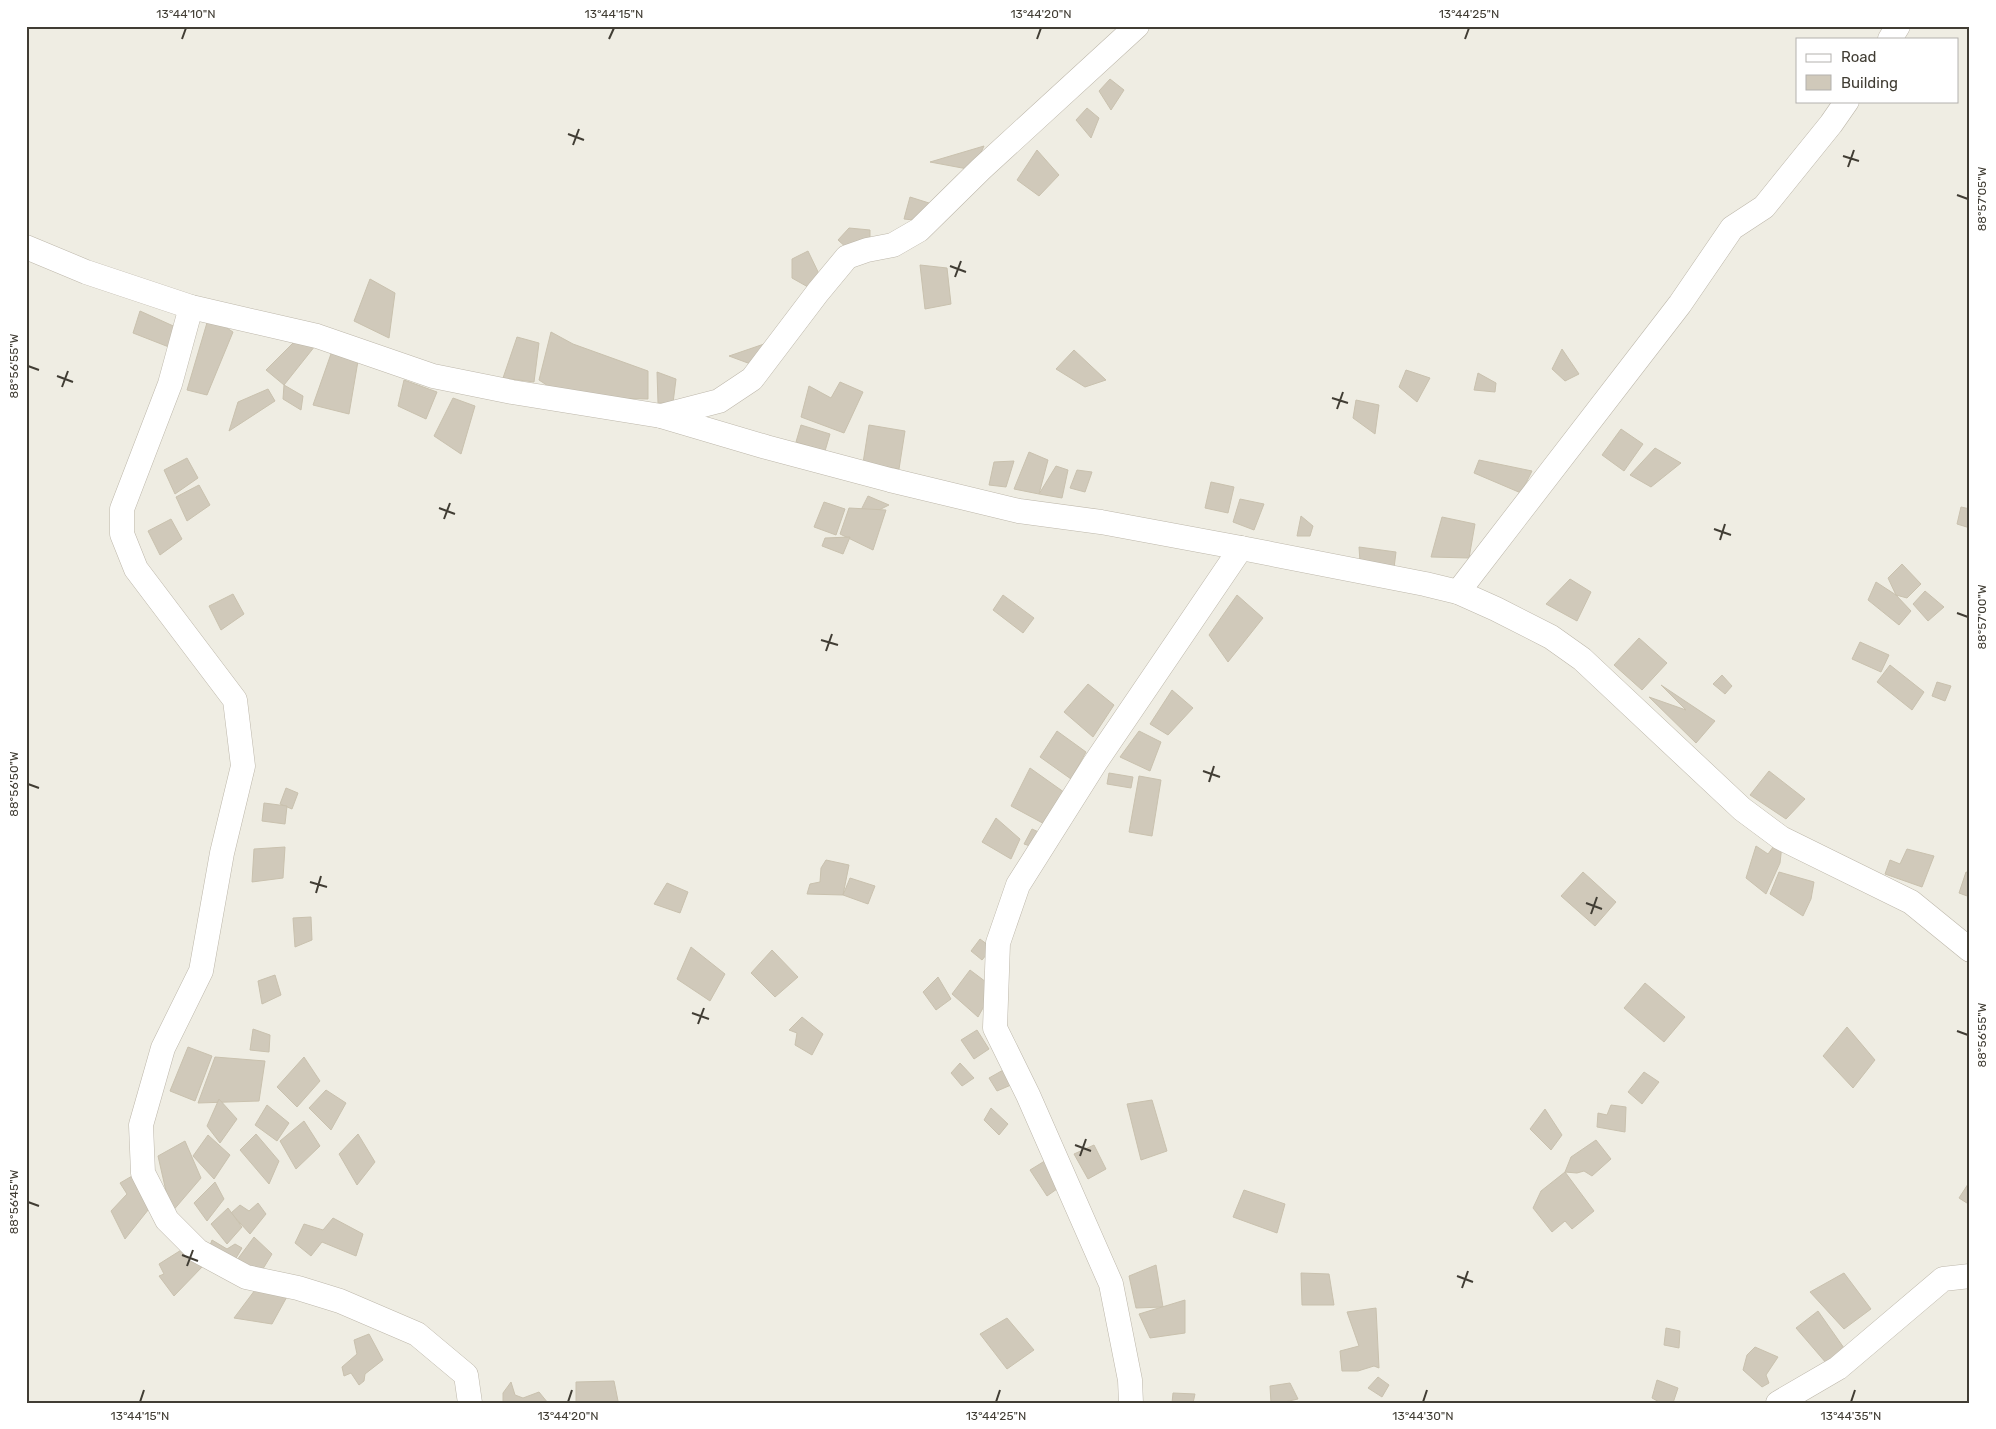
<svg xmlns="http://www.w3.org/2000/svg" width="1996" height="1429" viewBox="0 0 1996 1429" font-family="Rubik,sans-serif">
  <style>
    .building { fill: #d0c9ba; stroke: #c9c1ae }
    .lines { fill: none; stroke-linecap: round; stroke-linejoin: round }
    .minor-casing { stroke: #bdb7aa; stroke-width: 25 }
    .minor { stroke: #fff; stroke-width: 24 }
    .ticks { fill: none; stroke: #413d34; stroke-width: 2 }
    .neatline { fill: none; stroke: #413d34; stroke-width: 2 }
    .ticks-label { font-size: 12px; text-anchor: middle; fill: #413d34 }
  </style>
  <rect width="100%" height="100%" fill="#efede3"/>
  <g class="building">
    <path d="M1110 79 1124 90 1111 110 1099 91Z"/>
    <path d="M1087 108 1099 118 1091 138 1076 120Z"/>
    <path d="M984 146 973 170 930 162Z"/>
    <path d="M1037 150 1059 175 1039 196 1017 180Z"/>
    <path d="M910 197 929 203 923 221 904 219Z"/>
    <path d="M849 228 870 230V246L848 249 838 240Z"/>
    <path d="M808 251 821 278 808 287 792 278V259Z"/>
    <path d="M920 265 947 268 951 304 925 309Z"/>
    <path d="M370 279 395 293 389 338 354 321Z"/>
    <path d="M140 311 180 329 174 349 133 333Z"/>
    <path d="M209 316 233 332 207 395 187 390Z"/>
    <path d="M551 332 573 344 648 371V399L565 397 539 380Z"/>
    <path d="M299 337 319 341 284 385 266 370Z"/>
    <path d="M517 337 539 343 534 382 503 378Z"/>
    <path d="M767 343 756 366 729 356Z"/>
    <path d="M1562 349 1579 374 1565 381 1552 369Z"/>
    <path d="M1074 350 1106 380 1085 387 1056 369Z"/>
    <path d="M332 351 358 361 349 414 313 405Z"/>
    <path d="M1406 370 1430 378 1417 402 1399 387Z"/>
    <path d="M657 372 676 379 673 403H658Z"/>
    <path d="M1478 373 1496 383 1495 392 1474 390Z"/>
    <path d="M404 380 437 392 426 419 398 406Z"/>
    <path d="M840 382 863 392 844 433 801 417 809 386 831 398Z"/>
    <path d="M284 385 303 396 301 410 283 399Z"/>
    <path d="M268 389 275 401 229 431 238 402Z"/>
    <path d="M453 398 475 406 461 454 434 436Z"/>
    <path d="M1356 400 1379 405 1375 434 1353 418Z"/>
    <path d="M801 425 830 434 825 451 796 442Z"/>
    <path d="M869 425 905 431 899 469 863 463Z"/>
    <path d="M1621 429 1643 444 1624 471 1602 455Z"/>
    <path d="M1655 448 1681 463 1651 487 1630 475Z"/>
    <path d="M1029 452 1048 460 1039 494 1014 489Z"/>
    <path d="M187 458 198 478 175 494 164 470Z"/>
    <path d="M1479 460 1532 471 1521 493 1474 473Z"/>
    <path d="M1014 461 1006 487 989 485 994 462Z"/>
    <path d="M1056 466 1068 470 1062 498 1039 494Z"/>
    <path d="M1077 470 1092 472 1085 492 1070 488Z"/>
    <path d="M1211 482 1234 487 1228 513 1205 508Z"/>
    <path d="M199 485 210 505 187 521 176 497Z"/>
    <path d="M868 496 889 505 855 522Z"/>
    <path d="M1240 499 1264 504 1254 530 1233 522Z"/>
    <path d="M824 502 845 509 836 535 814 527Z"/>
    <path d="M1961 507 1970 509V528L1957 524Z"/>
    <path d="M849 508 886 510 873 550 840 534Z"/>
    <path d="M1301 516 1313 526 1310 536H1297Z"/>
    <path d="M1442 517 1475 524 1469 558 1431 557Z"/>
    <path d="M171 519 182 539 160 555 148 531Z"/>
    <path d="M850 537 843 554 822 546 825 538Z"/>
    <path d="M1359 547 1396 552 1394 568 1360 562Z"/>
    <path d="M1902 564 1921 584 1907 598 1896 595 1888 578Z"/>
    <path d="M1570 579 1591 592 1577 621 1546 604Z"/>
    <path d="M1876 582 1896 595 1911 611 1899 625 1868 600Z"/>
    <path d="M1925 591 1944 607 1928 621 1913 604Z"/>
    <path d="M233 594 244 614 221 630 209 606Z"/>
    <path d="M1003 595 1034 618 1023 633 993 610Z"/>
    <path d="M1237 595 1263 618 1228 662 1209 635Z"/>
    <path d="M1639 638 1667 663 1642 690 1614 665Z"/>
    <path d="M1860 642 1889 655 1881 672 1852 659Z"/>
    <path d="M1890 665 1924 692 1912 710 1877 682Z"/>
    <path d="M1722 675 1732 686 1725 694 1713 684Z"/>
    <path d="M1937 682 1951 686 1945 701 1932 696Z"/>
    <path d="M1088 684 1114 705 1093 737 1064 712Z"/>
    <path d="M1661 685 1715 721 1696 743 1649 697 1686 710Z"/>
    <path d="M1172 690 1193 708 1168 735 1150 724Z"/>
    <path d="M1057 731 1086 752 1071 779 1040 757Z"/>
    <path d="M1139 731 1161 742 1150 771 1120 757Z"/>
    <path d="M1030 768 1068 795 1050 827 1011 806Z"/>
    <path d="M1769 771 1805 799 1786 819 1750 795Z"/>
    <path d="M1109 773 1133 777 1131 788 1107 784Z"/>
    <path d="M1139 776 1161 780 1152 836 1129 832Z"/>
    <path d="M286 788 298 793 292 809 280 804Z"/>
    <path d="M264 803 287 806 285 824 262 821Z"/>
    <path d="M996 818 1020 839 1011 859 982 842Z"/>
    <path d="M1032 829 1045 835 1036 848 1024 844Z"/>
    <path d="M1776 843 1782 845 1780 863 1766 894 1746 878 1756 846 1768 854Z"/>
    <path d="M285 847 283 878 252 882 254 849Z"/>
    <path d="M1907 849 1934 856 1922 887 1885 874 1890 860 1900 864Z"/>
    <path d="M826 860 849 865 843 895 807 894 810 884 820 882 821 868Z"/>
    <path d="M1583 872 1616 902 1595 926 1561 896Z"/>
    <path d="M1779 872 1814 882 1811 899 1803 916 1770 894Z"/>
    <path d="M1966 872 1970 873V897L1959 893Z"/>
    <path d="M850 878 875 886 868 904 843 895Z"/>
    <path d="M667 883 688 892 680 913 654 904Z"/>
    <path d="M311 917 312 940 295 947 293 918Z"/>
    <path d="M980 939 992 948 982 960 971 951Z"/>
    <path d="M691 947 725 974 710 1001 677 979Z"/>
    <path d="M772 950 798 977 775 997 751 973Z"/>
    <path d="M970 970 994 988 978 1017 952 994Z"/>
    <path d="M275 975 281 995 262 1004 258 981Z"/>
    <path d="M938 977 951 999 936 1010 923 992Z"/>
    <path d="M1645 983 1685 1017 1664 1042 1624 1008Z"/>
    <path d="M802 1017 823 1034 812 1055 795 1045 797 1033 789 1030Z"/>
    <path d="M1847 1027 1875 1060 1853 1088 1823 1056Z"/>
    <path d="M253 1029 270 1035 269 1052 250 1050Z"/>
    <path d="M977 1030 989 1049 974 1059 961 1040Z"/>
    <path d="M188 1047 212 1056 195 1101 170 1091Z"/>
    <path d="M215 1057 265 1061 259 1101 198 1103Z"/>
    <path d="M304 1057 320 1081 297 1107 277 1087Z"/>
    <path d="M960 1063 974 1078 962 1086 951 1073Z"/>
    <path d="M1005 1069 1011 1085 997 1091 989 1078Z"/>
    <path d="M1644 1072 1659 1082 1642 1104 1628 1092Z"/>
    <path d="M326 1090 346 1103 331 1130 309 1108Z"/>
    <path d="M219 1099 237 1119 220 1143 207 1126Z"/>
    <path d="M1152 1100 1167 1151 1141 1160 1127 1104Z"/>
    <path d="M267 1105 289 1123 277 1141 255 1125Z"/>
    <path d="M1611 1105 1626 1107 1625 1132 1597 1127 1598 1113 1607 1115Z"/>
    <path d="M991 1108 1008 1124 999 1135 984 1120Z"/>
    <path d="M1545 1109 1562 1135 1551 1150 1530 1129Z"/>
    <path d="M304 1121 320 1146 296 1169 280 1141Z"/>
    <path d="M256 1134 279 1161 269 1184 240 1150Z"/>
    <path d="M358 1134 375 1162 357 1185 339 1154Z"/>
    <path d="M208 1135 230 1155 214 1179 193 1156Z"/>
    <path d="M1596 1140 1611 1159 1592 1176 1584 1171 1577 1173 1565 1172 1571 1157Z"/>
    <path d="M185 1141 201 1178 171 1213 158 1156Z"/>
    <path d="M1094 1145 1106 1169 1088 1179 1074 1154Z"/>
    <path d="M1048 1159 1064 1184 1047 1196 1030 1170Z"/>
    <path d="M139 1172 152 1205 125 1239 111 1211 127 1194 120 1183Z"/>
    <path d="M1565 1172 1594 1211 1572 1229 1565 1221 1552 1232 1533 1208 1541 1191Z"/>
    <path d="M1970 1181V1205L1959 1198Z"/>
    <path d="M215 1182 224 1199 207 1221 194 1203Z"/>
    <path d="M1244 1190 1285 1204 1277 1233 1233 1217Z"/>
    <path d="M258 1203 266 1214 250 1234 231 1213 240 1205 249 1211Z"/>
    <path d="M228 1208 242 1227 227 1244 211 1224Z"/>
    <path d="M333 1218 363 1234 356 1256 322 1242 311 1256 295 1243 304 1224 323 1230Z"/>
    <path d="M254 1237 272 1254 258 1277 237 1260Z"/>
    <path d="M212 1240 227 1249 235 1244 242 1248 232 1265 208 1251Z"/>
    <path d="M186 1247 203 1266 174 1296 159 1276 164 1274 159 1264Z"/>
    <path d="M1156 1265 1163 1307 1136 1308 1129 1276Z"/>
    <path d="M1301 1273 1329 1274 1334 1305H1302Z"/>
    <path d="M1844 1273 1871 1309 1844 1329 1810 1292Z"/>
    <path d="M255 1290 289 1293 272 1324 234 1318Z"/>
    <path d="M1185 1300V1333L1150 1338 1139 1314Z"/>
    <path d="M1376 1308 1379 1368 1374 1366 1358 1371H1342L1340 1351 1359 1346 1347 1312Z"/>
    <path d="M1818 1311 1844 1348 1827 1364 1796 1328Z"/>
    <path d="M1007 1318 1034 1350 1007 1369 980 1334Z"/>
    <path d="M1666 1328 1680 1331 1679 1348 1664 1345Z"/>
    <path d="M369 1334 383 1360 365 1374 364 1381 359 1385 351 1373 344 1376 342 1367 357 1354 354 1340Z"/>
    <path d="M1755 1347 1778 1357 1766 1375 1769 1383 1762 1387 1743 1370 1747 1355Z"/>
    <path d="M1378 1377 1389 1385 1382 1397 1368 1388Z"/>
    <path d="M1657 1380 1678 1388 1673 1403H1661L1652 1398Z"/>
    <path d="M614 1381 618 1401 616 1403H576V1382Z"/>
    <path d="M511 1382 515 1395 523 1398 539 1392 548 1403H503V1393Z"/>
    <path d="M1290 1383 1298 1399 1280 1403H1271L1270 1386Z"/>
    <path d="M1173 1393 1195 1394 1193 1403H1172Z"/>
  </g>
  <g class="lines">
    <g class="minor-casing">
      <g id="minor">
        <path d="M1890 39 1898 26"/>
        <path d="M26 247 86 272 191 307 317 336 433 376 512 392 661 416 766 447 890 480 1019 511 1101 522 1241 548 1425 584 1458 592 1496 609 1551 637 1582 659 1742 809 1781 838 1911 902 1970 950"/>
        <path d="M191 307 170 384 122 509V534L136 569 235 700 243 766 222 853 201 971 163 1048 141 1125 143 1173 167 1220 198 1251 246 1277 298 1288 340 1301 417 1334 466 1375 470 1403"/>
        <path d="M661 416 719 401 752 379 818 292 847 257 867 250 893 245 919 230 981 169 1137 26"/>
        <path d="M1458 592 1680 304 1732 228 1764 207 1831 124 1847 101"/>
        <path d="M1131 1403 1130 1380 1111 1284 1028 1095 995 1028 998 943 1018 885 1095 763 1241 548"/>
        <path d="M1778 1403 1838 1368 1943 1279 1970 1276"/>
      </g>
    </g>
    <use href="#minor" class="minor"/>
  </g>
  <path class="ticks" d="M182 39 186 28M609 39 614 28M1037 39 1041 28M1465 39 1469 28M568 134 584 140M573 145 579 129M1843 156 1859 161M1848 167 1854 150M1957 195 1968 199M950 266 966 272M955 277 961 261M28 366 39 370M57 376 73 382M62 387 68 371M1332 398 1348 403M1337 409 1343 392M439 508 455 514M444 519 450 503M1714 529 1731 535M1720 540 1725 524M1957 613 1968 617M821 640 838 645M826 651 832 634M1203 771 1220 777M1209 782 1214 766M28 784 39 788M310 882 327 887M316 893 321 876M1586 903 1602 909M1591 914 1597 897M692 1013 709 1019M698 1024 704 1008M1957 1031 1968 1035M1075 1145 1091 1151M1080 1156 1086 1139M28 1202 39 1206M182 1255 198 1261M187 1266 193 1250M1457 1276 1473 1282M1462 1288 1468 1271M140 1402 144 1390M568 1402 572 1390M996 1402 1000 1390M1423 1402 1427 1390M1851 1402 1855 1390"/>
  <rect width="1996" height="1429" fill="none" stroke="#ffffff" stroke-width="55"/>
  <rect x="1796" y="38" width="162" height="65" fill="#ffffff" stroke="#b3b1ae"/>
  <rect x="1806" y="54" width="25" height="8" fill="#ffffff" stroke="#b3b1ae"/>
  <text x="1841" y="62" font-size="15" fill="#413d34">Road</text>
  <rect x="1806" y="75" width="25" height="15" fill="#d0c9ba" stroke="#b3b1ae"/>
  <text x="1841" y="88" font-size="15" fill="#413d34">Building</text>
  <rect x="28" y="28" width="1940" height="1374" class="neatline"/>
  <g class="ticks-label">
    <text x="186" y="18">13°44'10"N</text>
    <text x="614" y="18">13°44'15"N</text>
    <text x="1041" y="18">13°44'20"N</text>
    <text x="1469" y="18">13°44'25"N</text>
    <text transform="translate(1982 199) rotate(-90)" y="4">88°57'05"W</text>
    <text transform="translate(14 366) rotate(-90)" y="4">88°56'55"W</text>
    <text transform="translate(1982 617) rotate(-90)" y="4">88°57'00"W</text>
    <text transform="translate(14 784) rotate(-90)" y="4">88°56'50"W</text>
    <text transform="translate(1982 1035) rotate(-90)" y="4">88°56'55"W</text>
    <text transform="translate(14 1202) rotate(-90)" y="4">88°56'45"W</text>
    <text x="140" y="1420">13°44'15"N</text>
    <text x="568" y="1420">13°44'20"N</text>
    <text x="996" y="1420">13°44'25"N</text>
    <text x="1423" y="1420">13°44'30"N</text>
    <text x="1851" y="1420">13°44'35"N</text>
  </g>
</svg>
